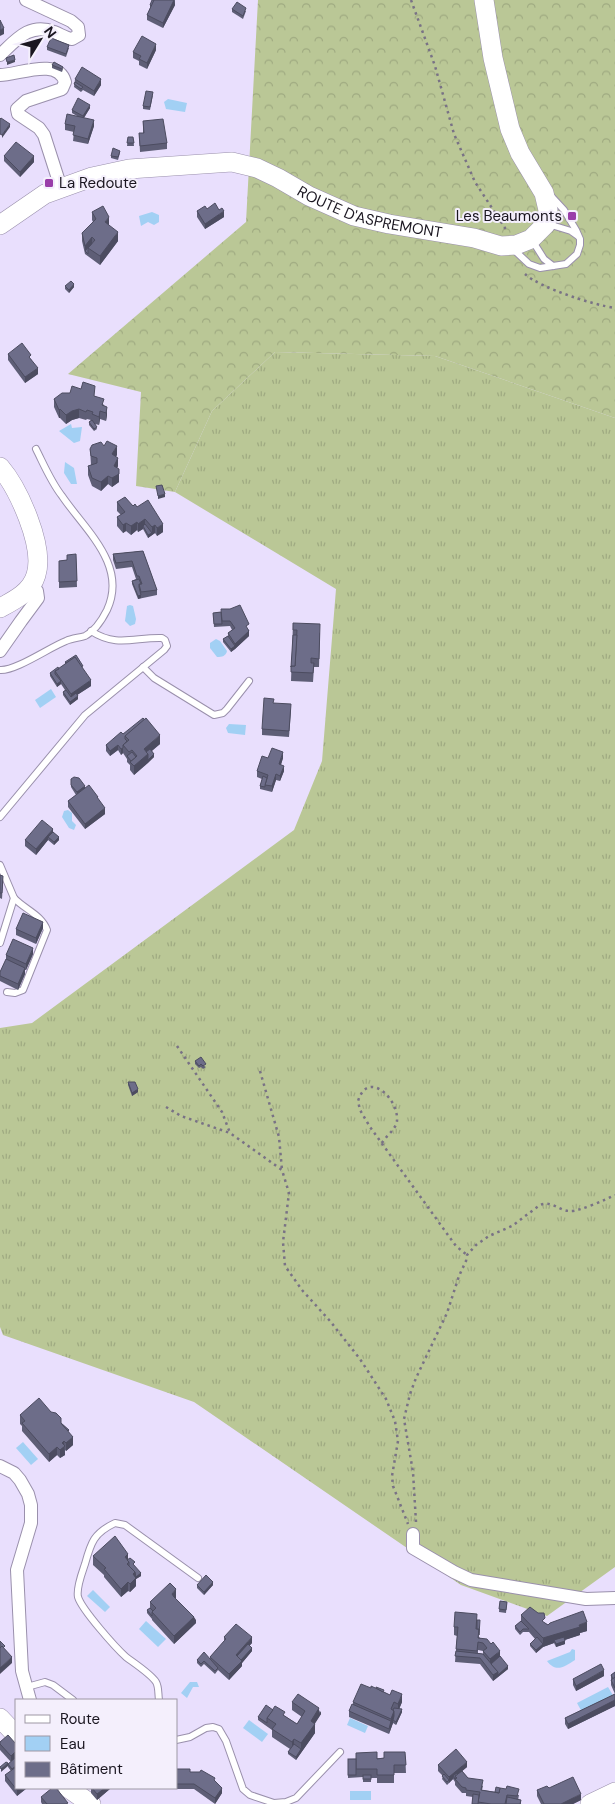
<svg xmlns="http://www.w3.org/2000/svg" width="615" height="1804" viewBox="0 0 615 1804" font-family="'DM Sans',sans-serif">
  <style>
    .grass { fill: url(#grass-tufts) }
    .forest { fill: url(#forest-crowns) }
    .water { fill: #a2d0f4 }
    .lines { fill: none; stroke-linecap: round; stroke-linejoin: round }
    .lane-casing { stroke: #9a90ac; stroke-width: 8 }
    .street-casing { stroke: #9a90ac; stroke-width: 14 }
    .secondary-casing { stroke: #9a90ac; stroke-width: 20 }
    .path { stroke: #797285; stroke-width: 2.5; stroke-dasharray: 2.5 4; stroke-linecap: butt }
    .lane { stroke: #fff; stroke-width: 6 }
    .street { stroke: #fff; stroke-width: 12 }
    .secondary { stroke: #fff; stroke-width: 19 }
    .wall { fill: #5e5e76; fill-rule: evenodd }
    .shaded-wall { fill: #4c4c60 }
    .building { fill: #6d6d89; stroke: #4c4c60 }
    .poi-dot { fill: #9a3ea9; stroke: #f4effc; stroke-width: 2 }
    .labels { text-anchor: middle; stroke-width: 4; stroke-linejoin: round; paint-order: stroke }
    .poi-label { font-size: 15px; fill: #1a1620; stroke: #f4effc; text-anchor: start }
    .street-label { font-size: 15px; fill: #1a1620; stroke: #f4effc }
  </style>
  <defs>
    <pattern id="grass-tufts" width="24" height="20" patternUnits="userSpaceOnUse" patternTransform="scale(1.25)"><rect width="24" height="20" fill="#bac796"/><path d="M3 7l-1-3M5 7V3M7 7l1-3M15 17l-1-3M17 17v-4M19 17l1-3" fill="none" stroke="#9faa81"/></pattern>
    <pattern id="forest-crowns" width="20" height="18" patternUnits="userSpaceOnUse" patternTransform="scale(1.25)"><rect width="20" height="18" fill="#bac796"/><path d="M2 6a3 3 0 1 1 6 0M12 15a3 3 0 1 1 6 0" fill="none" stroke="#9faa81"/></pattern>
  </defs>
  <rect width="100%" height="100%" fill="#e9dffd"/>
  <path class="grass" d="M275 352 435 356 615 418V1567L547 1616 461 1585 194 1402 3 1335 0 1327V1028L32 1023 294 830 322 761 336 589 175 492 212 411Z"/>
  <path class="forest" d="M258 0H615V418L435 356 275 352 212 411 175 492 136 486 141 392 68 374 246 222Z"/>
  <g class="water">
    <path d="M168 99 187 103 185 112 166 109 164 102Z"/>
    <path d="M152 212 159 215V222L154 225 148 222 141 226 139 216Z"/>
    <path d="M71 424 72 428 82 427 80 441 74 443 59 431Z"/>
    <path d="M65 462 74 468 77 484H71L64 473Z"/>
    <path d="M130 605 133 606 136 619 135 624 130 626 125 621 127 606Z"/>
    <path d="M216 639 220 641 227 651C226 656 222 657 217 657L210 648V643Z"/>
    <path d="M51 689 56 697 40 708 35 700Z"/>
    <path d="M229 724 246 725 245 735 228 733 226 728Z"/>
    <path d="M68 810 72 813V821L76 825 74 830 69 828 62 817 64 811Z"/>
    <path d="M23 1442 38 1459 31 1465 16 1448Z"/>
    <path d="M93 1590 110 1607 105 1612 87 1596Z"/>
    <path d="M146 1621 166 1639 158 1647 139 1629Z"/>
    <path d="M572 1649 575 1650V1660C564 1667 556 1673 547 1661L570 1652Z"/>
    <path d="M190 1682H197L199 1687H193L187 1698 181 1693Z"/>
    <path d="M608 1687 614 1697 583 1714 577 1703Z"/>
    <path d="M350 1718 368 1726 365 1733 347 1725Z"/>
    <path d="M249 1720 268 1734 262 1742 243 1728Z"/>
    <rect x="350" y="1791" width="21" height="9"/>
  </g>
  <g class="lines">
    <g class="lane-casing">
      <g id="lane">
        <path d="M548 224 571 231 578 236"/>
        <path d="M532 240 544 259 553 266"/>
        <path d="M512 248 529 264 540 268 566 264 577 254 580 245V239L576 230 564 210 551 196"/>
        <path d="M143 667 154 678 214 715 223 713 227 709 249 681"/>
        <path d="M0 670C16 671 50 647 66 641 72 638 79 638 85 636 95 631 102 620 107 610 128 565 85 530 62 496 51 482 44 465 36 449"/>
        <path d="M0 817 85 715 164 650 167 646 165 640 162 638C135 637 117 648 91 631"/>
        <path d="M0 865 14 898 0 943"/>
        <path d="M7 992 15 993 23 990 47 930C42 915 24 909 14 898"/>
        <path d="M27 1687 45 1682 53 1685 73 1700"/>
        <path d="M159 1700C158 1694 159 1687 156 1682 151 1674 134 1663 126 1657 116 1648 82 1610 78 1597 76 1588 82 1573 85 1564 91 1542 94 1533 115 1523L125 1525 198 1578"/>
        <path d="M176 1740 190 1737 206 1728 213 1727 219 1729 226 1741 243 1789 250 1795 274 1803 286 1802 296 1798 340 1752"/>
      </g>
    </g>
    <g class="street-casing">
      <g id="street">
        <path d="M0 55C16 40 30 22 54 32 60 34 65 38 72 39L79 35 78 27 71 21 26 0"/>
        <path d="M0 75C18 75 58 57 65 82L62 89 26 101 17 109 18 114 39 128 44 135 61 188"/>
        <path d="M0 651 21 621 38 598 37 591 31 585"/>
        <path d="M0 1466 14 1473 20 1480 28 1494 31 1505V1523L17 1570 22 1671 30 1700"/>
        <path d="M413 1534V1548L454 1572 471 1580 586 1599 615 1598"/>
      </g>
    </g>
    <g class="secondary-casing">
      <g id="secondary">
        <path id="s1" d="M0 225 45 194 92 177 129 169 232 162 257 168 278 178 309 196 354 216 389 224 474 238 501 246 516 245 531 239 546 224 548 210 544 193 520 153 510 129 493 58 484 0"/>
        <path d="M0 467C18 488 45 546 36 575 31 592 15 600 0 608"/>
        <path d="M0 1718 16 1735"/>
        <path d="M68 1788 91 1804"/>
        <path d="M590 1804 615 1792"/>
      </g>
    </g>
    <g class="path">
      <path d="M411 0 435 66 454 134 475 182 505 228H500"/>
      <path d="M525 274C540 288 594 305 615 308"/>
      <path d="M177 1046 222 1112 230 1133"/>
      <path d="M260 1071 279 1137 282 1170"/>
      <path d="M166 1107 181 1116 230 1133 282 1170 289 1193 283 1242 285 1266 302 1290 330 1321 360 1359 386 1399 395 1421 398 1441 392 1476 393 1486 408 1524"/>
      <path d="M382 1143C386 1136 396 1129 397 1121 399 1099 368 1069 358 1101L360 1110 370 1127 448 1235 456 1246 467 1255"/>
      <path d="M416 1522 413 1472 404 1419 410 1394 416 1378 447 1313 459 1276 466 1261 467 1255 476 1245 489 1236 512 1226 540 1205C552 1200 559 1211 570 1211 578 1212 607 1199 615 1195"/>
    </g>
    <use href="#lane" class="lane"/>
    <use href="#street" class="street"/>
    <use href="#secondary" class="secondary"/>
  </g>
  <g class="wall">
    <path d="M175 0V5L163 28 147 20V15L150 8V5Z"/>
    <path d="M232 9 246 11 243 19 232 12Z"/>
    <path d="M47 47 69 48 66 57 47 50Z"/>
    <path d="M156 50 147 69 139 65V61L133 58V52Z"/>
    <path d="M52 65 63 69 62 72 52 68Z"/>
    <path d="M75 79 101 85 94 96 83 90 81 92 74 87Z"/>
    <path d="M153 95 150 110 143 109V106Z"/>
    <path d="M90 108 84 118 94 126 88 144 73 141 74 132 65 130V124L77 116 72 113V110Z"/>
    <path d="M143 121 167 143V149L140 152 139 133H143Z"/>
    <path d="M128 137H133L134 146H127Z"/>
    <path d="M120 153 118 160 111 158V156Z"/>
    <path d="M4 156 34 162 20 177 4 161Z"/>
    <path d="M207 209 224 217 205 229 197 217V211Z"/>
    <path d="M92 212 109 226 118 241 100 265 85 254 82 241V233L93 222 92 220Z"/>
    <path d="M65 286 74 287 69 293 65 289Z"/>
    <path d="M8 354 31 359 38 374 25 383 8 360Z"/>
    <path d="M94 396 104 405 107 415 106 421 100 419 99 425 95 424 97 429 94 431 89 425V422L91 420 87 419 86 420 79 418 72 420 66 424 60 418H59L54 407V399Z"/>
    <path d="M104 446 117 455 116 456 118 466 117 468 119 478V482L112 487 108 484 101 491 92 486 88 475V466L92 465H91L90 449Z"/>
    <path d="M117 502 137 507 163 532 157 536 155 533 148 538 143 529 138 532 137 530 131 535 126 531 123 533 117 526V517L121 515 117 511Z"/>
    <path d="M143 551 157 590V595L138 599 132 584V581L136 579 132 567 116 569 113 560V554Z"/>
    <path d="M76 554 77 587 59 588V561L67 560Z"/>
    <path d="M221 612 249 630V636L235 649 231 652 223 642V639L228 636V633L232 630 230 626 214 627 213 613Z"/>
    <path d="M293 623 320 633 319 667H314L313 682 291 681Z"/>
    <path d="M65 662 83 669 91 686 77 695 78 699 70 705 63 695V692L65 690 61 684 57 687 50 676V673L59 669 65 664Z"/>
    <path d="M274 703 291 710 289 737 262 735V729Z"/>
    <path d="M123 734 160 744 152 751 154 757 134 775 130 770V765L127 762V759L123 753 121 755 118 750 110 756 106 751V745Z"/>
    <path d="M268 758H283L281 765 284 771 280 781 276 780 272 792 260 789V786L262 779 257 777V771Z"/>
    <path d="M71 779 85 788 98 799 105 814 85 829 68 807V801L76 795 71 787Z"/>
    <path d="M53 832 59 840 54 845 48 840 36 855 25 846V840Z"/>
    <path d="M0 875 3 881 2 899 0 898Z"/>
    <path d="M43 928 36 944 16 935V929Z"/>
    <path d="M33 954 26 970H25V974L18 990 0 981V972L6 960V955Z"/>
    <path d="M195 1061 206 1067 203 1069 201 1067 199 1068 195 1064Z"/>
    <path d="M128 1082 138 1092 132 1096 128 1085Z"/>
    <path d="M20 1415 61 1423 69 1433 73 1445 66 1451 65 1450V1455L60 1458 57 1455 49 1462 22 1431V1426L20 1424Z"/>
    <path d="M93 1556 128 1560 134 1566 141 1576 136 1579V1586L130 1592 128 1591 121 1597 104 1577V1575L93 1565Z"/>
    <path d="M197 1585H213L204 1595 197 1588Z"/>
    <path d="M176 1598 175 1599 196 1623 174 1644 152 1620V1619L147 1613V1610L150 1608V1602Z"/>
    <path d="M500 1601 507 1602 506 1613 499 1612Z"/>
    <path d="M521 1615 545 1623 548 1625 587 1631 580 1633V1635L565 1640V1644L556 1647 554 1643 543 1647 536 1653 530 1646V1644L535 1639 529 1632H523L520 1635 515 1629V1626L521 1621Z"/>
    <path d="M477 1620 479 1637 500 1656 508 1669 493 1681 480 1664 455 1662 457 1636 454 1635V1627ZM478 1650 483 1651V1654L478 1653Z"/>
    <path d="M224 1637 252 1643 249 1646 252 1651 242 1663V1666L229 1680 218 1670 215 1674 204 1664 201 1667 197 1663V1660L210 1658V1657L224 1642Z"/>
    <path d="M615 1672V1706L568 1729 565 1724V1718L615 1694 611 1685V1675Z"/>
    <path d="M604 1676 576 1691 573 1685V1679Z"/>
    <path d="M371 1688 384 1692 402 1702 399 1709 402 1712 396 1725 393 1723 389 1734 349 1717V1711L353 1705V1702Z"/>
    <path d="M292 1702 319 1710 321 1714 314 1724 315 1733 296 1760 288 1754V1752L290 1749 272 1737V1730L258 1720V1717L273 1710 285 1716 297 1724 302 1717 292 1710Z"/>
    <path d="M0 1742 16 1744V1757L11 1762 0 1750Z"/>
    <path d="M405 1752 406 1773H394V1783H377V1778H371V1782H363V1777L348 1778V1759L384 1758Z"/>
    <path d="M16 1759V1788H27L17 1796 5 1781V1775L11 1771 8 1767V1764Z"/>
    <path d="M438 1765 467 1767 462 1771 468 1778 483 1786 482 1790 519 1795 518 1800H521V1804H472L473 1797 466 1796V1793H462L455 1785V1782L453 1779 447 1785 442 1779 443 1776 438 1771Z"/>
    <path d="M176 1769 190 1772 215 1781 222 1793 215 1804 194 1789H174V1788H176Z"/>
    <path d="M90 1788H111L97 1800 91 1793V1789Z"/>
    <path d="M549 1788 581 1800 573 1804H541L537 1796V1790Z"/>
    <path d="M41 1797 68 1804H42L41 1802Z"/>
  </g>
  <g class="shaded-wall">
    <path d="M174 0 175 5 163 28V23Z"/>
    <path d="M4 28V34L0 36V30Z"/>
    <path d="M156 44V50L147 69V63Z"/>
    <path d="M15 60V62L7 65V62Z"/>
    <path d="M101 79V85L94 96V91Z"/>
    <path d="M90 105V108L83 119V116Z"/>
    <path d="M94 120V126L88 144V139Z"/>
    <path d="M10 124V127L2 138V135Z"/>
    <path d="M34 156V162L20 177V172Z"/>
    <path d="M224 211V217L205 229V224Z"/>
    <path d="M109 217V226L105 222Z"/>
    <path d="M118 232V241L100 265V256Z"/>
    <path d="M92 237V245L85 251V246Z"/>
    <path d="M74 284V287L69 293V290Z"/>
    <path d="M38 368V374L25 383V377Z"/>
    <path d="M107 407V415L106 421V413Z"/>
    <path d="M60 409V418H59V410Z"/>
    <path d="M79 409V418L72 420 66 424V415L72 411Z"/>
    <path d="M100 411V419L99 425V417Z"/>
    <path d="M117 446V455L112 462V454Z"/>
    <path d="M118 458V466L114 474V466Z"/>
    <path d="M119 469V482L112 487V478Z"/>
    <path d="M108 476V484L101 491V482Z"/>
    <path d="M165 494V497L158 499V496Z"/>
    <path d="M145 519V527L143 526V529L138 532V524Z"/>
    <path d="M137 522V530L131 535V526Z"/>
    <path d="M126 523V531L123 533V525Z"/>
    <path d="M163 524V532L157 536V528Z"/>
    <path d="M155 525V533L148 538V535L152 533V527Z"/>
    <path d="M141 595V598L138 599V596Z"/>
    <path d="M249 631V636L235 649 231 652V649L235 646V644Z"/>
    <path d="M91 680V686L71 699V694Z"/>
    <path d="M61 681V684L57 687V684Z"/>
    <path d="M78 696V699L70 705V702Z"/>
    <path d="M160 735V744L145 756 144 749Z"/>
    <path d="M118 745V750L110 756V751Z"/>
    <path d="M123 748V753L121 755V749Z"/>
    <path d="M283 752V758L279 770V764Z"/>
    <path d="M148 754V763L134 775V766Z"/>
    <path d="M154 754V757L148 763V760Z"/>
    <path d="M284 766V771L280 781V776Z"/>
    <path d="M276 774V780L272 792V786Z"/>
    <path d="M85 786V788L77 795V792Z"/>
    <path d="M105 808V814L85 829V824Z"/>
    <path d="M53 829V835L48 837V840L36 855V849Z"/>
    <path d="M59 837V840L54 845V842Z"/>
    <path d="M43 922V928L36 944V938Z"/>
    <path d="M33 948V954L26 970V964Z"/>
    <path d="M25 968V974L18 990V984Z"/>
    <path d="M138 1089V1092L132 1096V1093Z"/>
    <path d="M73 1437V1445L66 1451V1443Z"/>
    <path d="M64 1441 65 1455 60 1458V1450L62 1443Z"/>
    <path d="M57 1447V1455L49 1462V1454Z"/>
    <path d="M128 1554V1562L125 1557Z"/>
    <path d="M135 1572 141 1573V1576L136 1579V1586L130 1592V1584L133 1574Z"/>
    <path d="M128 1582V1591L121 1597V1589Z"/>
    <path d="M213 1582V1585L204 1595V1592Z"/>
    <path d="M176 1589V1598L172 1602V1594Z"/>
    <path d="M194 1617 196 1620V1623L174 1644V1636Z"/>
    <path d="M587 1622V1631L580 1633V1635L555 1643 554 1640V1643L543 1647V1638Z"/>
    <path d="M252 1637V1643L237 1659 236 1655Z"/>
    <path d="M565 1641V1644L556 1647V1644Z"/>
    <path d="M543 1644V1647L536 1653V1650Z"/>
    <path d="M252 1648V1651L242 1663V1666L229 1680V1674Z"/>
    <path d="M500 1651V1659L490 1665V1659Z"/>
    <path d="M12 1657V1663L0 1674V1668Z"/>
    <path d="M508 1666V1669L493 1681V1675Z"/>
    <path d="M604 1670V1676L576 1691V1686Z"/>
    <path d="M402 1694V1702L398 1712V1704Z"/>
    <path d="M615 1700V1706L568 1729V1724Z"/>
    <path d="M319 1708V1714L321 1711V1714L311 1730V1721Z"/>
    <path d="M402 1709V1712L396 1725V1722Z"/>
    <path d="M394 1711V1719L393 1720V1723L389 1734 391 1719Z"/>
    <path d="M315 1724V1733L296 1760V1757L301 1749V1743Z"/>
    <path d="M294 1739V1747L292 1751V1742Z"/>
    <path d="M16 1751V1757L11 1762V1756Z"/>
    <path d="M467 1762V1767L454 1778 453 1776V1779L449 1783V1777Z"/>
    <path d="M8 1763V1766L1 1772V1769Z"/>
    <path d="M20 1788H27L17 1796V1790Z"/>
    <path d="M105 1788H111L97 1800V1794Z"/>
    <path d="M222 1788V1793L215 1804V1798Z"/>
    <path d="M581 1794V1800L573 1804H561Z"/>
  </g>
  <g class="building">
    <path d="M152 0H154L152 6 150 5Z"/>
    <path d="M154 0H174L163 23 147 15Z"/>
    <path d="M237 2 246 8 243 16 232 9Z"/>
    <path d="M0 20 4 28 0 30Z"/>
    <path d="M142 36 156 44 147 63 139 59 141 56 133 52Z"/>
    <path d="M51 38 69 45 66 54 47 47Z"/>
    <path d="M14 55 15 60 7 62 6 58Z"/>
    <path d="M54 62 63 67 62 69 52 65Z"/>
    <path d="M82 67 101 79 94 91 75 79Z"/>
    <path d="M75 82 83 87 81 89 74 84Z"/>
    <path d="M146 91 153 92 150 107 143 106Z"/>
    <path d="M78 98 90 105 83 116 72 110Z"/>
    <path d="M67 114 94 120 88 139 73 135 75 126 65 124Z"/>
    <path d="M1 118 10 124 2 135 0 134V119Z"/>
    <path d="M163 119 167 143 140 146 139 133H144L143 121Z"/>
    <path d="M128 137H133L134 143H127Z"/>
    <path d="M16 142 34 156 20 172 4 156Z"/>
    <path d="M113 148 120 151 118 157 111 156Z"/>
    <path d="M215 203 219 210 222 208 224 211 205 224 197 211 205 206 207 209Z"/>
    <path d="M103 206 109 217 105 222 118 232 100 256 88 248 95 240 92 237 85 246 82 233 96 219 92 212Z"/>
    <path d="M92 243 88 248V254L85 251Z"/>
    <path d="M71 281 74 284 69 290 65 286Z"/>
    <path d="M22 343 31 355 29 357 38 368 25 377 8 354Z"/>
    <path d="M83 382 95 386 94 396 104 399 102 405 107 407 106 413 100 411 99 417 92 414 93 412 87 410 86 412 79 409 72 411 66 415 60 409 59 410 54 399 62 393H70L72 386 81 389Z"/>
    <path d="M92 420 97 427 94 429 89 422Z"/>
    <path d="M107 441 117 446 112 454 118 458 114 466 119 469V474L112 478 108 476 101 482 92 478 88 466 97 463V458L91 456 90 449 92 445 101 442 104 446Z"/>
    <path d="M162 485 165 494 158 496 156 486Z"/>
    <path d="M125 497 133 506 135 504 137 507 148 500 163 524 157 528 155 525 152 527 145 519 138 524 137 522 131 526 126 523 123 525 117 517 125 512 117 502Z"/>
    <path d="M145 524 152 533 148 535 143 526Z"/>
    <path d="M143 551 157 590 141 592 139 584H142L139 576H137L132 561 116 563 113 554Z"/>
    <path d="M76 554 77 581 59 582V561L67 560V555Z"/>
    <path d="M139 579 141 584H139V587L141 595 138 596 132 581Z"/>
    <path d="M240 605 249 624 246 626 249 631 235 644 228 633 235 628 230 621H222L221 609H230Z"/>
    <path d="M221 612 222 624H214L213 613Z"/>
    <path d="M293 623 320 624 319 659 311 658V663H314L313 673 291 672V666H295L297 630H293Z"/>
    <path d="M293 635H297L295 666H291V667Z"/>
    <path d="M228 636 235 646 231 649 223 639Z"/>
    <path d="M76 655 83 666 81 667 75 657 66 663 65 662Z"/>
    <path d="M75 657 91 680 71 694 55 671Z"/>
    <path d="M58 667 59 669 55 671V674L61 681 57 684 50 673Z"/>
    <path d="M66 690 71 697 76 693 78 696 70 702 63 692Z"/>
    <path d="M264 698 274 699 273 703 291 704 289 731 262 729Z"/>
    <path d="M143 718 145 720 125 736V739L127 741 123 745V748L121 749 118 745 110 751 106 745 121 732 123 734Z"/>
    <path d="M146 718 160 735 144 749 148 754 134 766 130 762 137 756 132 750 129 752 123 745 129 740 125 736Z"/>
    <path d="M272 748 283 752 279 764 284 766 280 776 276 774 272 786 265 785 268 775 257 771 262 756 268 758Z"/>
    <path d="M150 749 154 754 148 760V754L146 752Z"/>
    <path d="M132 752 136 757 131 761 127 756Z"/>
    <path d="M263 776 267 778 265 785V787L260 786Z"/>
    <path d="M74 777 79 778 85 786 77 792 71 785V779Z"/>
    <path d="M89 785 98 797H97L105 808 85 824 68 801Z"/>
    <path d="M42 820 53 829 36 849 25 840Z"/>
    <path d="M53 832 59 837 54 842 48 837Z"/>
    <path d="M0 875 3 876 2 893H0Z"/>
    <path d="M23 913 43 922 36 938 16 929Z"/>
    <path d="M13 939 33 948 26 964 6 955Z"/>
    <path d="M6 959 25 968 18 984 0 976V972Z"/>
    <path d="M201 1057 206 1064 203 1066 201 1064 199 1066 195 1061Z"/>
    <path d="M128 1082H135L138 1089 132 1093Z"/>
    <path d="M39 1398 51 1412 56 1413 61 1418V1423L73 1437 66 1443 64 1441 62 1443 65 1446 60 1450 57 1447 49 1454 22 1423 25 1421 20 1415Z"/>
    <path d="M61 1423 69 1430 68 1431Z"/>
    <path d="M115 1536 128 1554 125 1557 129 1562 127 1564 135 1572 133 1574 136 1578 130 1584 128 1582 121 1589 104 1569 106 1568 93 1556Z"/>
    <path d="M130 1558 135 1562 133 1564 141 1573 136 1577 135 1572 129 1566V1562L127 1560Z"/>
    <path d="M206 1575 213 1582 204 1592 197 1585Z"/>
    <path d="M170 1583 176 1589 172 1594 174 1597 194 1617 174 1636 152 1612 156 1608 150 1602Z"/>
    <path d="M500 1601 507 1602 506 1610 499 1609Z"/>
    <path d="M530 1607 538 1613H544L545 1618 542 1621 548 1625 550 1623 583 1611 587 1622 579 1625 580 1627 543 1638 521 1615Z"/>
    <path d="M150 1608 153 1611 152 1612V1616L147 1610Z"/>
    <path d="M455 1612 477 1614 476 1629H479L478 1638 487 1639 491 1644 493 1642 500 1651 490 1659 483 1651 487 1648 483 1643 478 1642 477 1651 456 1649 458 1627H454Z"/>
    <path d="M477 1620H480L479 1635V1629H477Z"/>
    <path d="M521 1621 529 1629H523L520 1632 515 1626Z"/>
    <path d="M236 1624 252 1637 236 1655 242 1661 229 1674 210 1657 224 1641 226 1639 224 1637Z"/>
    <path d="M537 1637 543 1644 536 1650 530 1644Z"/>
    <path d="M564 1637 565 1641 556 1644 554 1640Z"/>
    <path d="M0 1641 5 1646 3 1648 2 1646 0 1648Z"/>
    <path d="M248 1644 252 1648 241 1660 237 1656Z"/>
    <path d="M2 1646 12 1657 0 1668V1648Z"/>
    <path d="M456 1651 483 1654 498 1672 493 1675 480 1658 455 1656Z"/>
    <path d="M204 1652 218 1668 215 1671 204 1661 201 1664 197 1660Z"/>
    <path d="M500 1656 508 1666 498 1675V1672L491 1664Z"/>
    <path d="M601 1664 604 1670 576 1686 573 1679Z"/>
    <path d="M615 1672V1678L613 1679 611 1675Z"/>
    <path d="M615 1677V1688L611 1680Z"/>
    <path d="M361 1684 371 1688V1686L390 1695 392 1690 402 1694 398 1704 394 1702 391 1709 394 1711 391 1719 353 1702Z"/>
    <path d="M376 1687 384 1690 383 1692 376 1688Z"/>
    <path d="M298 1694 319 1708 311 1721 315 1724 301 1743 294 1739 292 1742 272 1729 276 1724 267 1718 275 1706 285 1712 283 1715 297 1724 305 1711 292 1702Z"/>
    <path d="M615 1694V1700L568 1724 565 1718Z"/>
    <path d="M352 1704 391 1721 389 1729 349 1711Z"/>
    <path d="M266 1705 273 1710 267 1718V1723L258 1717Z"/>
    <path d="M394 1708 402 1709 396 1722 393 1720 394 1716V1711L393 1710Z"/>
    <path d="M8 1735 16 1744V1751L11 1756 0 1744V1742Z"/>
    <path d="M294 1744 301 1749 296 1757 288 1752Z"/>
    <path d="M456 1749 467 1762 449 1777 438 1765Z"/>
    <path d="M377 1752V1759L384 1758V1752H405L406 1765H394V1775H377V1769H356V1753Z"/>
    <path d="M15 1758 16 1759V1766L12 1769 8 1764Z"/>
    <rect x="348" y="1759" width="8" height="16"/>
    <path d="M6 1762 8 1763 1 1769 0 1767Z"/>
    <path d="M16 1767V1788H20L17 1790 5 1775Z"/>
    <path d="M176 1769H190V1772H200L201 1770 215 1778 214 1780 222 1788 215 1798 194 1784H176Z"/>
    <path d="M462 1771 468 1778 483 1780 481 1790 499 1793 500 1788 506 1789 507 1786 519 1789 517 1796 507 1795 505 1804H491L478 1802 480 1792 466 1790V1788L462 1787 455 1779 457 1778 455 1776Z"/>
    <path d="M457 1773 458 1774 455 1776V1779L453 1776Z"/>
    <path d="M444 1774 449 1780 447 1782 442 1776Z"/>
    <rect x="363" y="1775" width="8" height="4"/>
    <path d="M573 1777 581 1794 561 1804H544L537 1790 547 1786 549 1788Z"/>
    <path d="M496 1787 500 1788 499 1793 495 1792Z"/>
    <path d="M52 1788H56L68 1803 66 1804H47L41 1797Z"/>
    <path d="M92 1788H105L97 1794Z"/>
    <path d="M473 1794 479 1795 478 1804H472Z"/>
    <path d="M507 1797 521 1800 520 1804H506Z"/>
  </g>
  <g class="poi-dot">
    <rect x="44" y="178" width="10" height="10" rx="2.5"/>
    <rect x="567" y="211" width="10" height="10" rx="2.5"/>
  </g>
  <g class="labels">
    <g class="poi-label">
      <text x="59" y="188">La Redoute</text>
      <text x="562" y="221" text-anchor="end">Les Beaumonts</text>
    </g>
    <g class="street-label">
      <text dy="5" stroke="none"><textPath href="#s1" startOffset="394">ROUTE D'ASPREMONT</textPath></text>
    </g>
  </g>
  <rect x="15" y="1699" width="162" height="90" fill="#f4effc" stroke="#9d98a4"/>
  <rect x="25" y="1715" width="25" height="8" fill="#ffffff" stroke="#9d98a4"/>
  <text x="60" y="1724" font-size="15" fill="#1a1620">Route</text>
  <rect x="25" y="1736" width="25" height="15" fill="#a2d0f4" stroke="#9d98a4"/>
  <text x="60" y="1749" font-size="15" fill="#1a1620">Eau</text>
  <rect x="25" y="1762" width="25" height="15" fill="#6d6d89" stroke="#9d98a4"/>
  <text x="60" y="1774" font-size="15" fill="#1a1620">Bâtiment</text>
  <g transform="translate(40 40) rotate(53)" stroke="#f4effc" stroke-width="4" paint-order="stroke">
  <path d="M0-4L9 19L0 12L-9 19Z" fill="#1a1620"/>
  <text y="-8" font-size="14" font-weight="bold" text-anchor="middle" fill="#1a1620">N</text>
  </g>
</svg>
